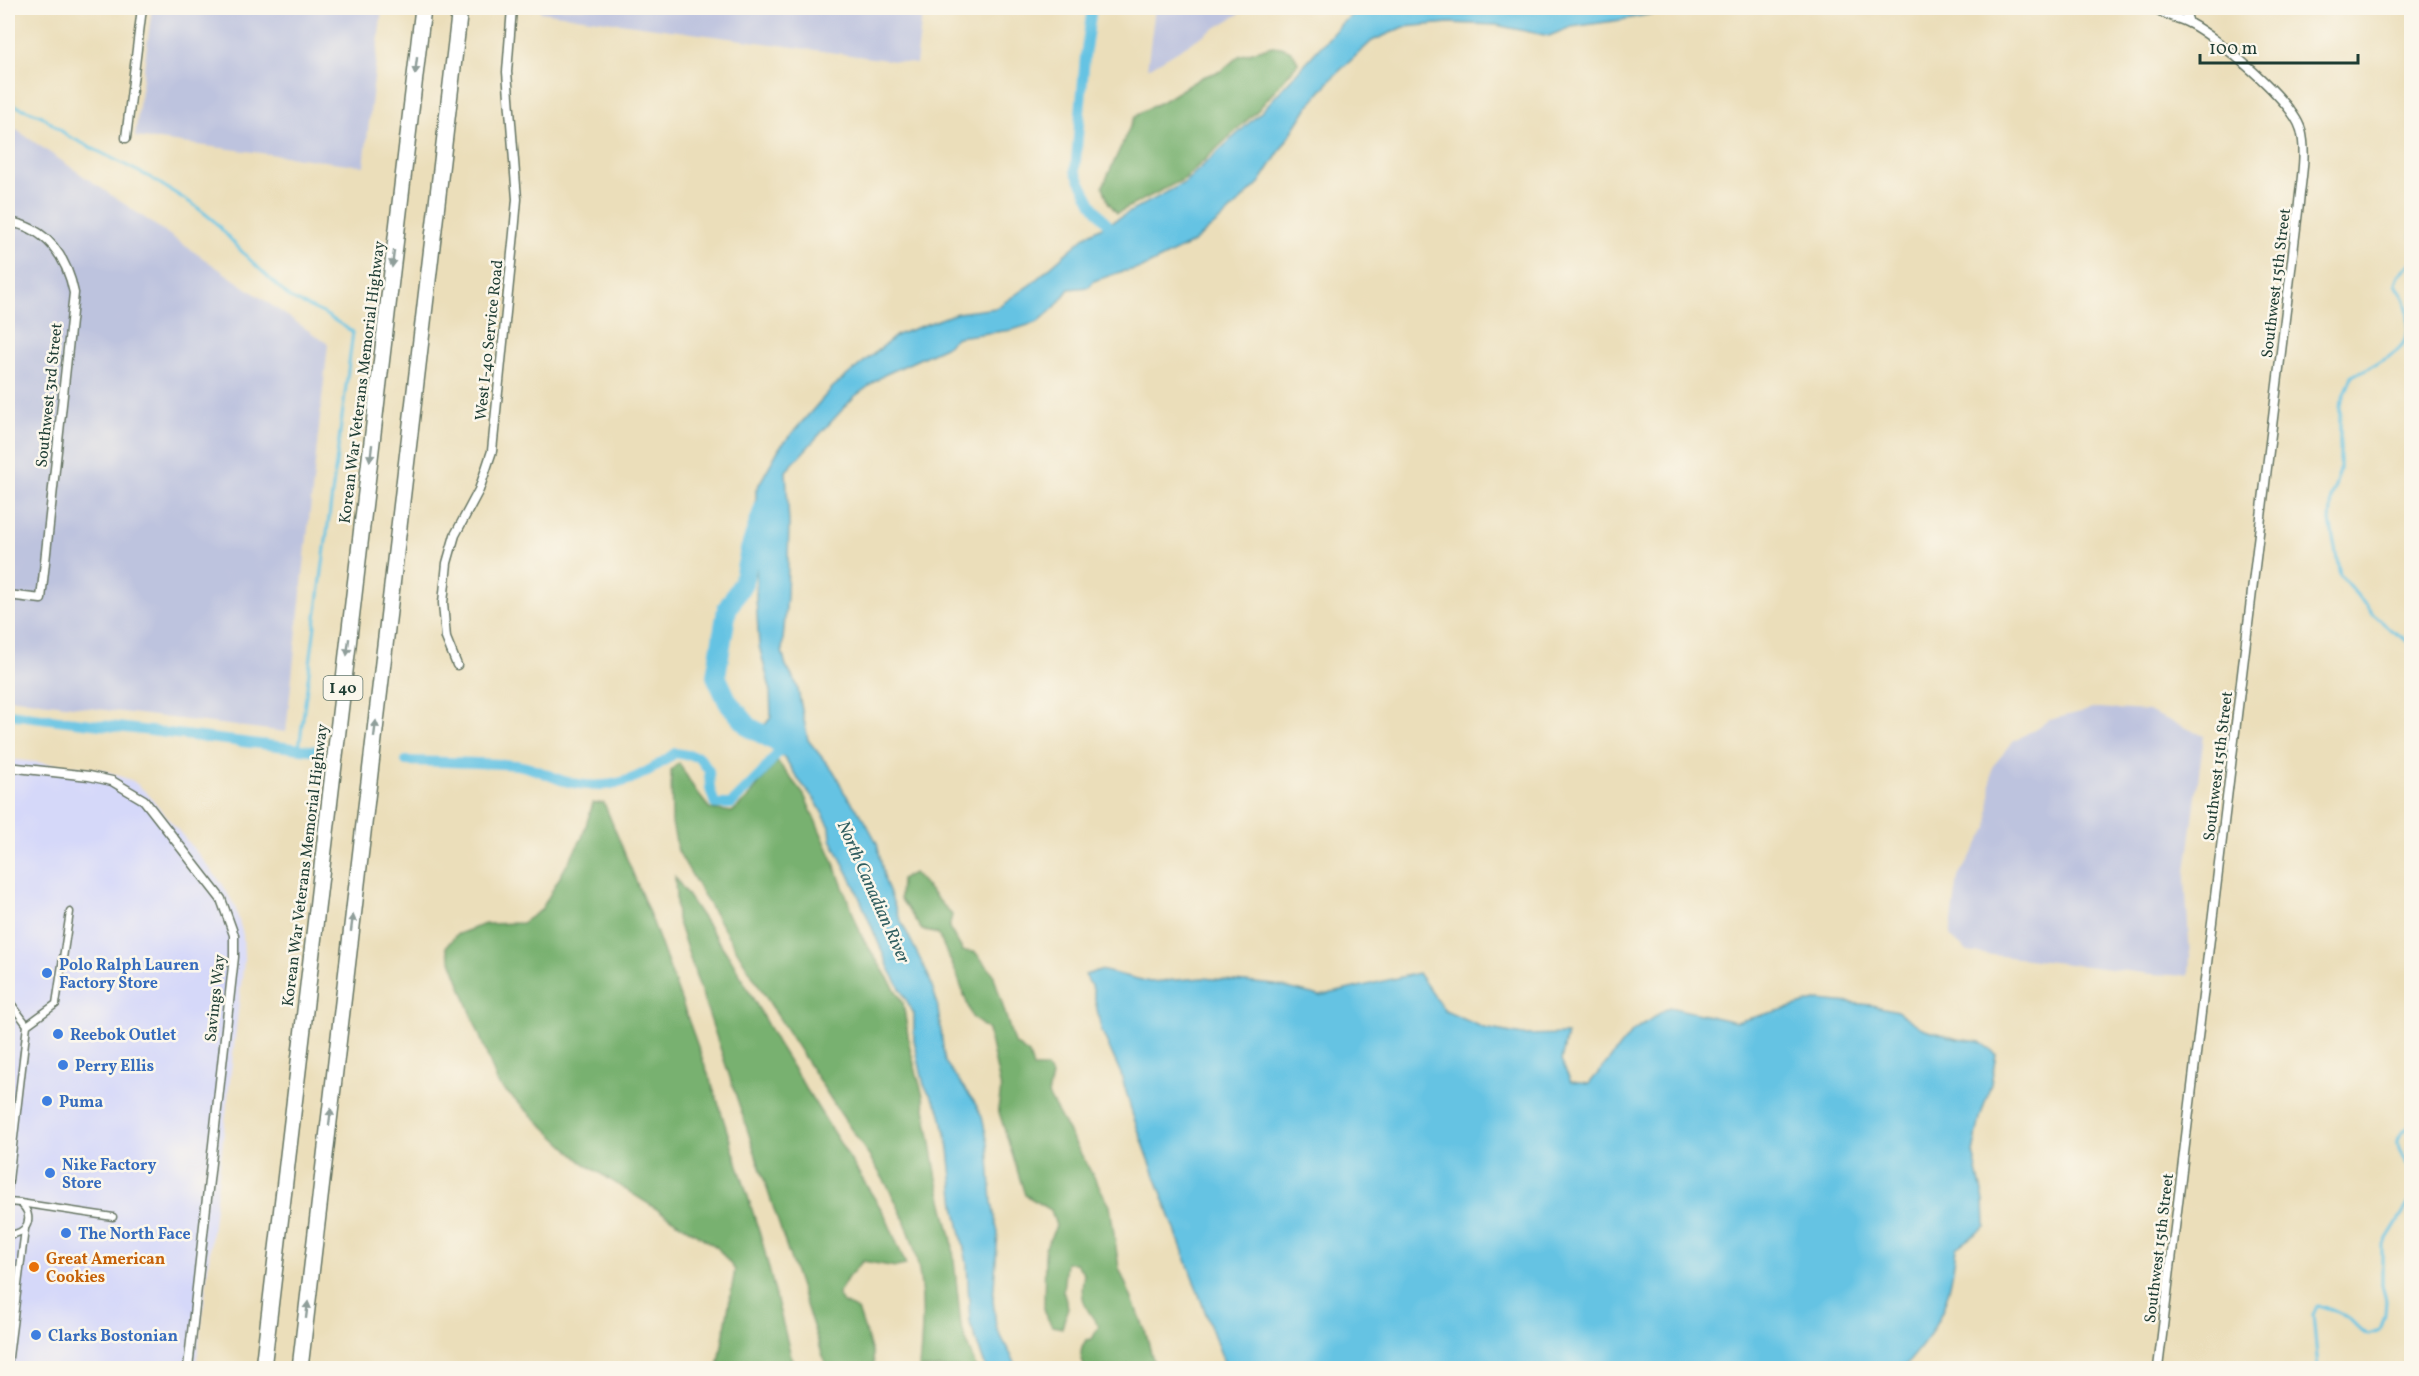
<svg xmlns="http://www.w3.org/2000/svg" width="2419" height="1376" viewBox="0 0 2419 1376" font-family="Vollkorn,serif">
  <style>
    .built { fill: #d5d8f9 }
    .industrial { fill: #bdc3de }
    .forest { fill: #78b170; stroke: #4c7752; stroke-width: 1.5 }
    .water { fill: #65c3e3; stroke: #42808c; stroke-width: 1.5 }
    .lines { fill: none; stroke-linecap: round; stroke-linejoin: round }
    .stream { stroke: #65c3e3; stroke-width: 3 }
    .canal { stroke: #65c3e3; stroke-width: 10 }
    .river { stroke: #65c3e3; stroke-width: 20 }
    .pedestrian-casing { stroke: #667563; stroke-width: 9 }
    .minor-casing { stroke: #667563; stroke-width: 11 }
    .motorway-casing { stroke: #667563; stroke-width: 18 }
    .pedestrian { stroke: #fff; stroke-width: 6 }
    .minor { stroke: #fff; stroke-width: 8 }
    .motorway { stroke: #fff; stroke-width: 15 }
    .oneway { fill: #8f9e9a }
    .shop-dot { fill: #3f7fe0; stroke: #fbf7ec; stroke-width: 2 }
    .food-dot { fill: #e8710a; stroke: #fbf7ec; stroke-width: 2 }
    .labels { text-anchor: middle; stroke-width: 5; stroke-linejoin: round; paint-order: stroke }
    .shield { fill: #fbf7ec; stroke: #61756b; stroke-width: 1.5 }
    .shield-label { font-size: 15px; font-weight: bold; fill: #1f3d34 }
    .street-label { font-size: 16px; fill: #1f3d34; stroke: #fbf7ec }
    .shop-label { font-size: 16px; font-weight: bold; fill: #366cbe; stroke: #fbf7ec; text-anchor: start }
    .food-label { font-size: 16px; font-weight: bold; fill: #c56008; stroke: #fbf7ec; text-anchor: start }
    .water-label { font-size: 18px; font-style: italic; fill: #305e60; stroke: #fbf7ec }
  </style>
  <rect width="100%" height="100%" fill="#fbf7ec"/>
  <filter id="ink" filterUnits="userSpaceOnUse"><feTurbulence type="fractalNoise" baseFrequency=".0167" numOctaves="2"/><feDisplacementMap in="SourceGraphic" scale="12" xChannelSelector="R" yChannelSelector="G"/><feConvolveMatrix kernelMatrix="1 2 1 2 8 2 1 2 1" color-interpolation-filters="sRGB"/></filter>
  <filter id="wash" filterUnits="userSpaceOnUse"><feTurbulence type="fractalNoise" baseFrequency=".008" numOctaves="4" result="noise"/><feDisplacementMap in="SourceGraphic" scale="24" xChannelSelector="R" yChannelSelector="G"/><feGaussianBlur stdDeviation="1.35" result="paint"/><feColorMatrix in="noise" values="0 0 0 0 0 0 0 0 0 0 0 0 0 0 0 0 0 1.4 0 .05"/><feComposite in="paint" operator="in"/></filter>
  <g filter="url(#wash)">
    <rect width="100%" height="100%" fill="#ebdeba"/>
    <path class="built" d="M8 759 103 770 133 781 147 793 203 860 223 885 235 907 243 935 244 961 196 1368H8Z"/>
    <g class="industrial">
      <path d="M152 8H382L364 166 135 137Z"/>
      <path d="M541 8H923L916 64 540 12Z"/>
      <path d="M1155 8H1249L1147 69Z"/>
      <path d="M8 124 328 344 286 732 8 698Z"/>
      <path d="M2097 708 2148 711 2204 736 2185 879 2190 956 2189 976 2152 974 1968 952 1950 936 1958 877 1988 828 1992 767 2013 742 2049 720Z"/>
    </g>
    <g class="forest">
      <path d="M1272 46C1285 47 1294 49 1298 63L1258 110 1184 179 1117 213 1108 202 1103 186 1134 118 1141 112 1163 101 1202 77 1221 71 1239 56Z"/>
      <path d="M777 761 804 795 832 858 862 937 903 1002 910 1049 923 1096 937 1179 952 1241 961 1326 976 1368H919C923 1328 925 1291 915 1251 900 1194 860 1144 829 1096 777 1015 725 934 678 851L672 823 671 770 679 763 695 790 710 809 732 812 748 798Z"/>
      <path d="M593 803H604L652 920 717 1099 762 1241 794 1368H718L735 1270 717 1247 582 1162 498 1084 446 947 456 935 485 924 522 923 541 910 582 838Z"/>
      <path d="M914 873 952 915 949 928 963 951 975 952 993 973 1014 1043 1029 1054 1033 1068H1046L1052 1076 1048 1095 1110 1206 1119 1268 1145 1330 1155 1368H1085C1080 1356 1079 1351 1086 1340L1092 1339 1099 1326C1084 1307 1079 1298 1084 1274L1076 1263H1066L1063 1291 1068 1307 1062 1328 1052 1326 1044 1312 1045 1249 1056 1226 1051 1210 1025 1195 998 1109 1001 1089 988 1030 972 1017 957 975 938 934 922 930 900 898 901 879Z"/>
      <path d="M675 877 734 964 778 1044 885 1215 906 1265 896 1267 863 1261 848 1277 838 1294 843 1303 858 1310 873 1355 874 1368H827L677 919Z"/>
    </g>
    <g class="water">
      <path d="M1361 8H1682L1621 20 1571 27 1549 36 1496 25 1449 23 1404 27 1372 41 1335 75 1309 105 1260 182 1225 216 1192 243 1142 268 1120 272 1094 281 1089 287 1069 289 1055 307 1038 322 1012 330 957 337 945 347 884 375 854 397 786 471 789 524 787 596 782 651 786 666 797 685 808 740 836 775 844 792 864 819 877 843 885 881 898 915 929 977 937 1002 945 1062 975 1103 982 1117 988 1143 992 1203 998 1233 993 1300 996 1327 1018 1368H986L970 1323 967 1263 955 1206 949 1149 940 1110 924 1085 914 1040V1014L889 968 855 887 831 839 830 827 815 800 798 779 785 758 755 738 771 717 770 688 759 646 756 598V490L780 447 833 387 897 335 957 313 996 308 1031 284 1087 235 1184 183 1262 111 1342 23Z"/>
      <path d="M1100 970 1150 982 1203 978 1275 985 1320 996 1418 973 1445 1011 1484 1028 1523 1035 1567 1034 1561 1061 1571 1082 1589 1084 1633 1031 1669 1007 1736 1022 1819 1000 1871 1005 1897 1011 1922 1028 1957 1039 1980 1042 1996 1054 1991 1084 1980 1118 1973 1153 1984 1201 1985 1227 1956 1248C1950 1301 1940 1329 1903 1368H1226L1133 1116 1121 1074 1101 1029 1093 989 1085 975Z"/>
    </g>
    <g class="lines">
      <g class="stream">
        <path d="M8 103 42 116 68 136 151 178 194 205 213 220 245 255 290 298 323 313 353 332 299 749"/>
        <path d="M2412 219V237"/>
        <path d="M2412 262 2399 275 2396 283C2398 290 2403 294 2405 300 2419 351 2390 356 2352 376L2340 407V470L2332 495 2330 521 2340 575 2373 614 2391 630 2412 644"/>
        <path d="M2412 1125C2388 1139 2399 1151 2412 1169"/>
        <path d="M2318 1368 2313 1314 2317 1305C2322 1305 2344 1315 2349 1319 2356 1324 2359 1331 2368 1335L2380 1331 2385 1314 2386 1300 2382 1285V1247L2412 1198"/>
      </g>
      <g class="canal">
        <path d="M1092 8 1085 56 1075 171 1092 204 1115 234"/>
        <path d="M8 714 318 751"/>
        <path d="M406 761C442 762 480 762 516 765 534 767 548 776 564 781 610 793 639 780 675 753L699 757 709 771 710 789 715 804H731L761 774 784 745"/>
      </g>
      <path class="river" d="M764 508 750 550 743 583 727 609 716 676 728 702 749 727 781 744"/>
    </g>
  </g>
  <g filter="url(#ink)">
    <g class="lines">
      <g class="pedestrian-casing">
        <g id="pedestrian">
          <path d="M8 1002H10L27 1025"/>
          <path d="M8 1189 27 1025 56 1004 70 912"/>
          <path d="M8 1202 20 1203C36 1216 27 1236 8 1234"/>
          <path d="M20 1203 113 1217"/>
          <path d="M8 1365 25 1229"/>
        </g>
      </g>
      <g class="minor-casing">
        <g id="minor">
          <path d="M2184 8 2189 23"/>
          <path d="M126 138 142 8"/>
          <path d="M8 222C47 227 67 258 74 293L41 599 8 595"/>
          <path d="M457 665 446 638 443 603 447 563 455 535 479 490 492 451 514 233 517 199 507 72 512 8"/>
          <path d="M8 767 89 776 112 781 144 800 221 899 234 935V957L188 1368"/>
          <path d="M2158 1368 2299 203C2301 180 2307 153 2301 130 2293 101 2217 37 2189 23 2179 18 2170 17 2160 11L2159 8"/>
        </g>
      </g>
      <g class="motorway-casing">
        <g id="motorway">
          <path d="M263 1368 423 8"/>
          <path d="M300 1368 460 8"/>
        </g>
      </g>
      <use href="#pedestrian" class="pedestrian"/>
      <use href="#minor" class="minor"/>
      <use href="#motorway" class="motorway"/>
    </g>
    <defs><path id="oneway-solid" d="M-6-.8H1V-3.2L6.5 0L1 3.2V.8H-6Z" transform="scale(1.5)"/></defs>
    <g class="oneway">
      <use href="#oneway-solid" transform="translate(416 66) rotate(97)"/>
      <use href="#oneway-solid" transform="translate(393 259) rotate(97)"/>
      <use href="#oneway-solid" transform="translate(371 453) rotate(97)"/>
      <use href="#oneway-solid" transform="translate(348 647) rotate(97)"/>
      <use href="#oneway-solid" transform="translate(375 729) rotate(-83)"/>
      <use href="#oneway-solid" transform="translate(352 923) rotate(-83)"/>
      <use href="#oneway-solid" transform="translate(330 1117) rotate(-83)"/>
      <use href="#oneway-solid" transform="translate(307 1310) rotate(-83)"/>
    </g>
  </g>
  <g class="shop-dot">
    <circle cx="47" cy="973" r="6"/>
    <circle cx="58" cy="1034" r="6"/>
    <circle cx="63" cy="1065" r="6"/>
    <circle cx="47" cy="1101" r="6"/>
    <circle cx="50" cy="1173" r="6"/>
    <circle cx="66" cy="1233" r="6"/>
    <circle cx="36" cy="1335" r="6"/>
  </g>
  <circle class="food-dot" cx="34" cy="1267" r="6"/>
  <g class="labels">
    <rect class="shield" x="323.5" y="676" width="39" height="24" rx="4.5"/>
    <g class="shield-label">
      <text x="343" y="693">I 40</text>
    </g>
    <g class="street-label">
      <text transform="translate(2275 283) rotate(-83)" y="6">Southwest 15th Street</text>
      <text transform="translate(488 340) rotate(-84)" y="6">West I-40 Service Road</text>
      <text transform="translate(361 382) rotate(-83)" y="6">Korean War Veterans Memorial Highway</text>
      <text transform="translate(48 395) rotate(-84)" y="6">Southwest 3rd Street</text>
      <text transform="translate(2217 766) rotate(-83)" y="6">Southwest 15th Street</text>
      <text transform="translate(304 865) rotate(-83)" y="6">Korean War Veterans Memorial Highway</text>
      <text transform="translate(214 998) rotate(-84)" y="6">Savings Way</text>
      <text transform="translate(2158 1248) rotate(-83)" y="6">Southwest 15th Street</text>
    </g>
    <g class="shop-label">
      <text x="59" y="970">Polo Ralph Lauren<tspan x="59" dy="18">Factory Store</tspan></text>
      <text x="70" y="1040">Reebok Outlet</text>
      <text x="75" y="1071">Perry Ellis</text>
      <text x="59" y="1107">Puma</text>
      <text x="62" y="1170">Nike Factory<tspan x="62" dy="18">Store</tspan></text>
      <text x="78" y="1239">The North Face</text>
      <text x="48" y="1341">Clarks Bostonian</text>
    </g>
    <g class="food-label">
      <text x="46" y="1264">Great American<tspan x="46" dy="18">Cookies</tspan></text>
    </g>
    <g class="water-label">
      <text transform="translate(874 892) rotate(66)" y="6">North Canadian River</text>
    </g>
  </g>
  <rect width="2419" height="1376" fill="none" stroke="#fbf7ec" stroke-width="30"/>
  <path d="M2200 54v9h158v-9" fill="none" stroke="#1f3d34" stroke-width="3"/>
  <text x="2209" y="54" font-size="18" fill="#1f3d34" stroke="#fbf7ec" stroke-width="4.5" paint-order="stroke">100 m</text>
</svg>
